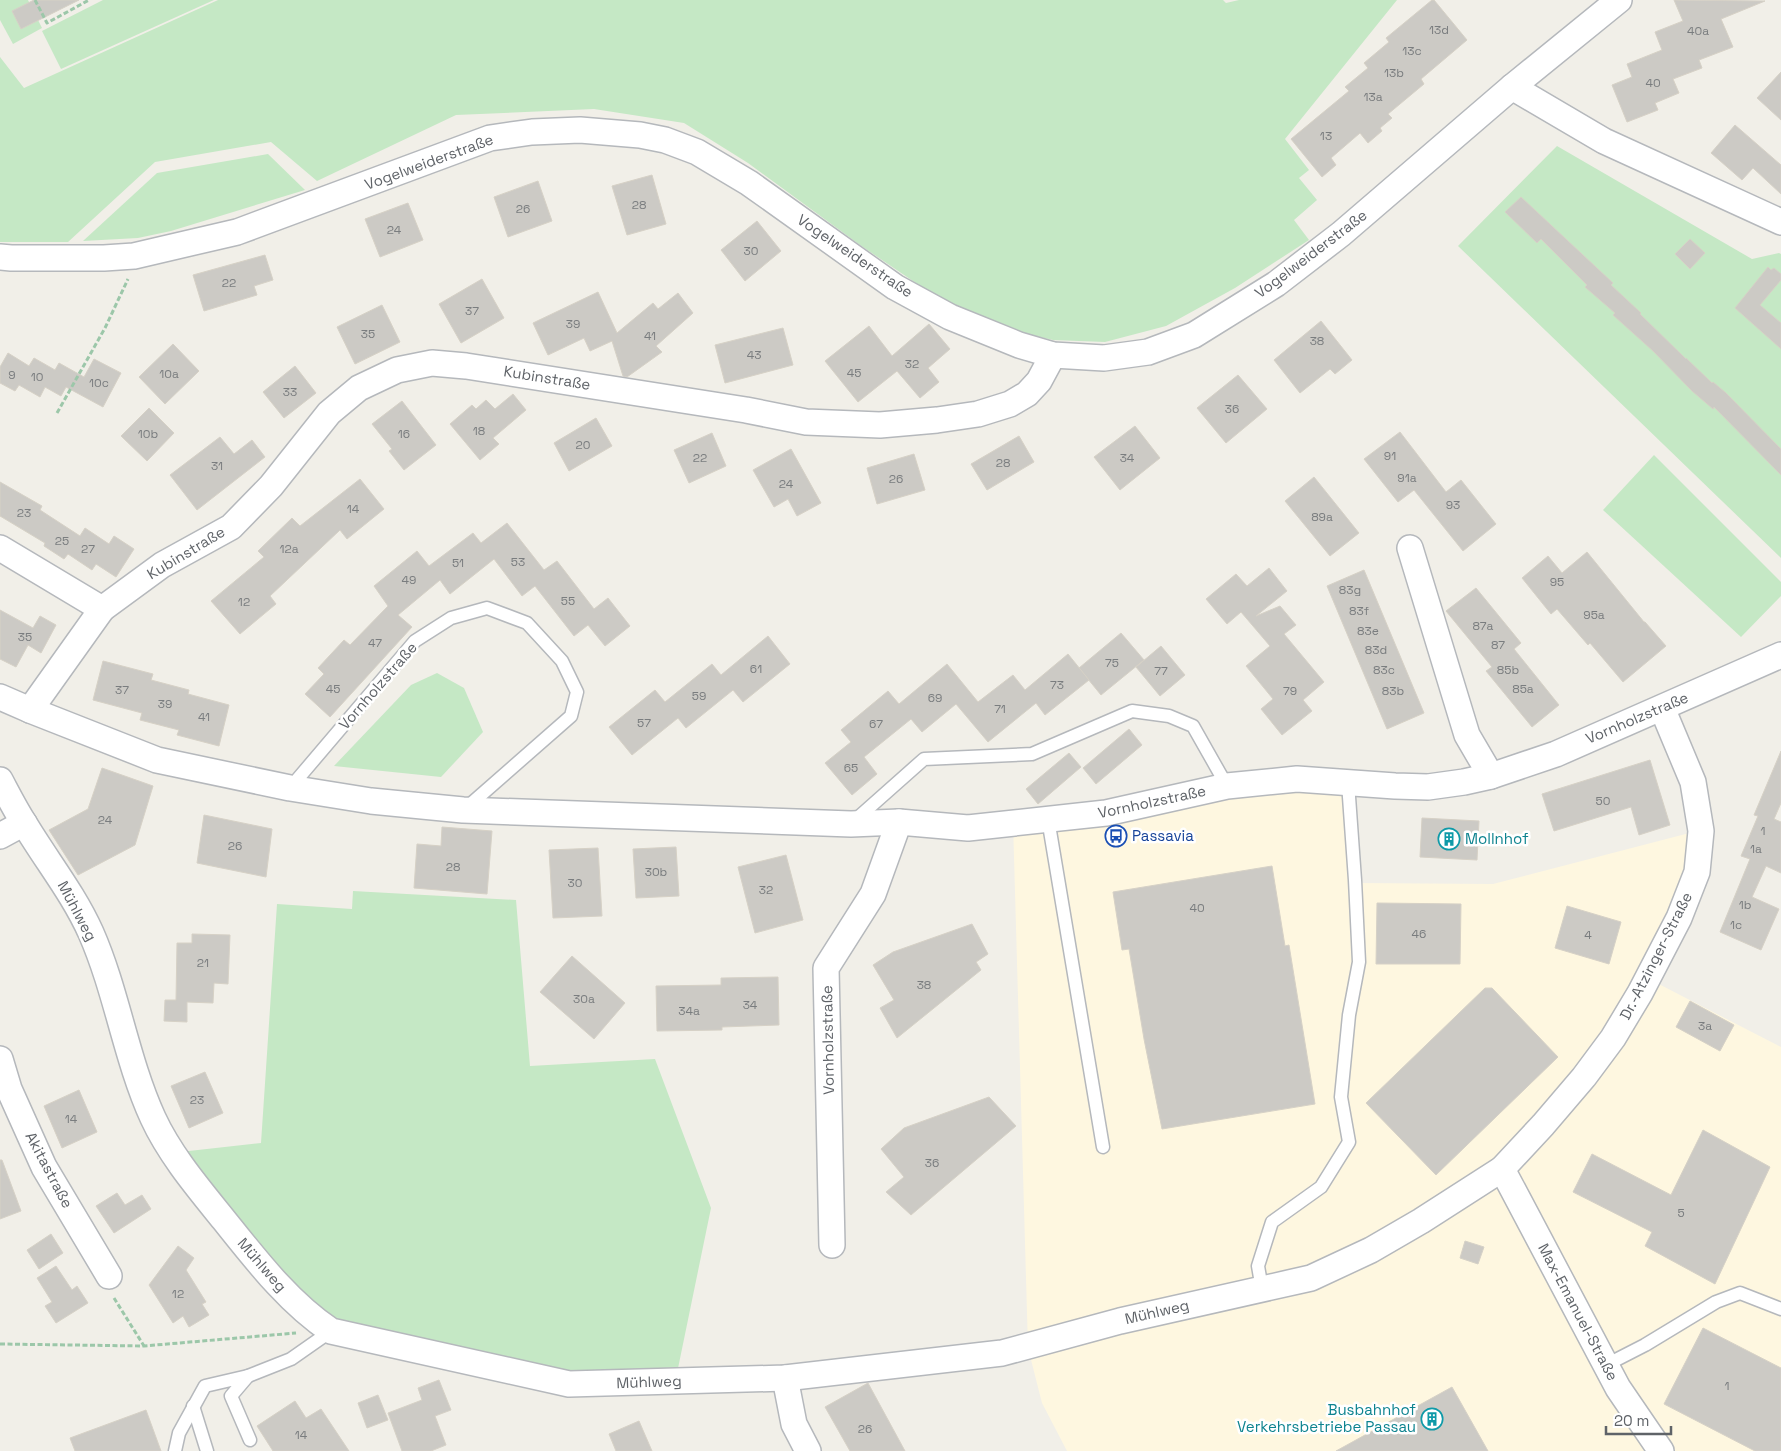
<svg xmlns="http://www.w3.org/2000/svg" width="1781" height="1451" viewBox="0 0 1781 1451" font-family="'Space Grotesk',sans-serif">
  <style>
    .commercial { fill: #fef7e0 }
    .green { fill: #c5e8c5 }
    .building { fill: #cccac5; stroke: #d6d1c6 }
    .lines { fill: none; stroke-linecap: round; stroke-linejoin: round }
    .lane-casing { stroke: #b5b8bc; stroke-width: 15 }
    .street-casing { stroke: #b5b8bc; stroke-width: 28 }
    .path { stroke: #9cc7a9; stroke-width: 3; stroke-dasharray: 5 2.5; stroke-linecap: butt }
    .lane { stroke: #fff; stroke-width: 12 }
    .street { stroke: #fff; stroke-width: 25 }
    .labels { text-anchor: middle; stroke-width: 5; stroke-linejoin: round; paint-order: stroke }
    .number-label { font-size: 12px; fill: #7a7d7f }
    .street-label { font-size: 15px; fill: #5f6368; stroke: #fff }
    .transit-label { font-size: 15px; fill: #164399; stroke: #fff; text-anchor: start }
    .culture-label { font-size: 15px; fill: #0d838f; stroke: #fff; text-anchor: start }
  </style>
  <rect width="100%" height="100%" fill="#f1efe8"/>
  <path class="commercial" d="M1349 783 1356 883 1493 884 1701 830 1649 979 1781 1047V1451H1067L1042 1403 1028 1348 1013 822Z"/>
  <g class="green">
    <path d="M0 0H28L42 28 13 44 0 20Z"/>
    <path d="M103 0H214L61 69 42 31Z"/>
    <path d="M218 0H1223L1226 3 1239 0H1397L1285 139 1309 170 1299 178 1317 200 1294 220 1309 240 1235 288 1166 326 1105 342 1053 340 1000 328 932 294 860 245 748 163 684 123 594 109 456 115 317 181 271 142 155 162 68 242H0V57L24 88Z"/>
    <path d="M1557 146 1752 259 1779 253 1781 254V558L1458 246Z"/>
    <path d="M268 154 305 190 171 231 138 238 83 241 157 173Z"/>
    <path d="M1654 455 1781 582V596L1741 637 1603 510Z"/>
    <path d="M437 673 464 688 483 732 441 777 334 766 411 685Z"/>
    <path d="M353 891 516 900 530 1066 655 1059 711 1208 676 1378 573 1383 330 1331 171 1153 261 1143 277 904 352 909Z"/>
  </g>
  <g class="building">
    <path d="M34 0H79L21 29 12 11Z"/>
    <path d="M1432 0H1434L1467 40 1421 79 1424 84 1388 114 1392 118 1380 128 1382 131 1368 143 1360 133 1331 158 1336 165 1322 177 1291 139 1349 91 1345 87 1368 68 1364 63 1389 42 1386 38Z"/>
    <path d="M1674 0 1765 1 1721 19 1733 47 1699 60 1702 68 1673 79 1679 93 1655 103 1658 110 1627 122 1612 85 1632 77 1627 64 1662 50 1655 32 1683 21Z"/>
    <path d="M1781 72V120L1757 98Z"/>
    <path d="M1735 125 1781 165V194L1753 168 1742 180 1711 153Z"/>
    <path d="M652 175 666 224 627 235 612 186Z"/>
    <path d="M538 181 552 221 508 237 494 197Z"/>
    <path d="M1521 197 1613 283 1611 285 1641 313 1640 314 1686 359V358L1712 383 1713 382 1726 393 1781 449V475L1714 407 1713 409 1692 391 1653 351 1613 315 1615 313 1585 287 1587 285 1541 239 1537 243 1505 212Z"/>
    <path d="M408 203 423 240 380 257 365 219Z"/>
    <path d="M757 221 781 251 745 281 721 250Z"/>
    <path d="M1690 239 1705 253 1690 269 1675 254Z"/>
    <path d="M265 255 273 280 254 286 257 295 204 311 193 275Z"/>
    <path d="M1768 267 1771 270 1774 268 1781 274V280L1760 305 1781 323V349L1735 308Z"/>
    <path d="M482 279 504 318 461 343 439 304Z"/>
    <path d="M598 292 617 333 653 303 658 309 678 293 693 313 656 346 662 352 627 377 623 376 612 341 590 351 584 338 548 355 533 323Z"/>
    <path d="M382 305 400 342 355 364 337 327Z"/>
    <path d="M1321 321 1352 360 1335 374 1330 369 1300 393 1274 360Z"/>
    <path d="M929 324 950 349 928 368 939 382 920 398 897 371 858 402 825 361 869 326 892 356Z"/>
    <path d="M783 328 793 365 725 383 715 345Z"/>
    <path d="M173 344 199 371 165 404 139 377Z"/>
    <path d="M8 353 29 366 34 358 55 370 59 363 84 377 94 359 121 373 103 407 66 387 61 396 45 387 40 397 19 385 15 391 0 383V367Z"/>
    <path d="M295 366 316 393 284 418 263 392Z"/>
    <path d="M1238 375 1267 409 1226 443 1197 408Z"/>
    <path d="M513 394 526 410 493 438 499 444 480 460 450 424 472 405 476 409 486 400 495 409Z"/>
    <path d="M402 401 436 445 404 470 389 451 392 449 372 424Z"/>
    <path d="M149 408 174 433 147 461 121 436Z"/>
    <path d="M596 418 612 446 569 471 554 443Z"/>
    <path d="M1135 426 1160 458 1120 490 1094 457Z"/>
    <path d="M1400 432 1446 492 1461 480 1496 524 1463 551 1414 490 1398 502 1364 459Z"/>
    <path d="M712 433 726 466 689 483 674 450Z"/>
    <path d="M1019 436 1034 462 987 490 971 464Z"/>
    <path d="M220 437 234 454 252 440 265 457 197 510 170 475Z"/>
    <path d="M791 449 821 503 797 516 788 499 774 507 753 470Z"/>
    <path d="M914 454 925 490 877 504 867 468Z"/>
    <path d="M1314 477 1359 533 1330 556 1285 501Z"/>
    <path d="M360 479 384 509 347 539 340 530 270 596 276 604 240 634 211 601 264 557 258 551 292 518 300 526Z"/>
    <path d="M0 482 42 506 40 510 80 536 85 528 109 544 114 536 134 549 116 577 96 564 92 570 68 554 64 559 44 546 45 543 0 516Z"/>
    <path d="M507 523 544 570 557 561 594 609 608 598 630 626 605 646 588 625 574 636 535 586 522 596 494 559 450 594 440 580 398 615 412 627 330 717 305 694 324 674 318 668 344 640 350 645 388 606 374 586 417 551 429 566 473 533 481 543Z"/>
    <path d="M1587 552 1644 622H1645L1666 646 1623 682 1590 643 1588 645 1557 609 1551 614 1522 578 1548 556 1562 573Z"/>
    <path d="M1269 568 1287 591 1256 616 1280 606 1296 625 1284 634 1324 682 1303 700 1312 711 1282 735 1261 709 1273 699 1246 666 1270 646 1241 612 1227 624 1206 599 1236 574 1247 586Z"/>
    <path d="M1364 570 1424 713 1387 729 1327 586Z"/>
    <path d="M1476 588 1521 643 1514 649 1559 705 1532 727 1486 671 1492 667 1446 611Z"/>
    <path d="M0 610 33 628 40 616 56 625 41 653 28 645 16 667 0 659Z"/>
    <path d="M1121 633 1144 660 1101 695 1079 668Z"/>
    <path d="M768 636 790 664 743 702 733 690 686 728 678 718 632 755 609 727 655 690 665 702 712 664 721 675Z"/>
    <path d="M1161 646 1185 675 1160 696 1136 667Z"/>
    <path d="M1068 654 1089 680 1045 715 1036 703 988 742 956 704 922 732 911 719 864 757 877 774 852 795 825 763 851 742 841 730 888 691 899 704 947 664 978 702 1013 675 1025 690Z"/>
    <path d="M103 661 153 674 151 680 189 690 188 694 229 705 219 746 177 735 179 730 140 720 142 713 93 700Z"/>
    <path d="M1129 729 1142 745 1096 784 1083 768Z"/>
    <path d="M1781 751V803L1774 819 1781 822V873L1766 866 1752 897 1779 909 1761 950 1720 932 1750 859 1741 856 1758 816 1754 815Z"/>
    <path d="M1069 753 1081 767 1038 804 1026 789Z"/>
    <path d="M1650 760 1670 825 1639 835 1631 807 1554 831 1542 794Z"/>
    <path d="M102 768 153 786 135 845 78 875 49 830 88 809Z"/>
    <path d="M204 815 272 829 266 877 197 863Z"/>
    <path d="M1422 818 1479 821 1477 860 1420 857Z"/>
    <path d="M442 827 492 831 487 894 414 888 417 844 441 846Z"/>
    <path d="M676 847 679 896 636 898 633 849Z"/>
    <path d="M598 848 602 916 553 918 549 850Z"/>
    <path d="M786 855 803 920 755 933 738 867Z"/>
    <path d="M1272 866 1285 946 1289 945 1315 1104 1162 1129 1144 1039 1129 949 1122 950 1113 892Z"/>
    <path d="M1377 903 1461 904 1460 964H1376Z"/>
    <path d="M1567 906 1621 922 1609 964 1555 948Z"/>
    <path d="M972 924 988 954 976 962 981 970 897 1038 880 1008 894 1000 873 965 893 952Z"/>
    <path d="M192 934 230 935 228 984 214 983 213 1003 187 1002V1022L164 1021 165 1000H176L177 943H192Z"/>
    <path d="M572 956 625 1003 594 1039 540 992Z"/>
    <path d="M778 977 779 1025 722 1027V1030L657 1031 656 986 721 985V978Z"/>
    <path d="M1485 988H1492L1558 1057 1436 1175 1366 1103Z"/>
    <path d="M1690 1001 1734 1025 1720 1051 1676 1027Z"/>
    <path d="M205 1072 223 1113 189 1128 171 1086Z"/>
    <path d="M79 1090 97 1132 62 1148 44 1106Z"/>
    <path d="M989 1097 1016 1126 911 1215 886 1192 904 1177 881 1149 904 1128Z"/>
    <path d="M1703 1130 1770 1167 1715 1284 1645 1246 1652 1232 1573 1192 1592 1154 1671 1195Z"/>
    <path d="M0 1160H2L21 1211 0 1219Z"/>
    <path d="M117 1193 125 1205 142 1195 151 1209 114 1233 96 1206Z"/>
    <path d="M51 1234 63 1253 39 1269 27 1250Z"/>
    <path d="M1465 1241 1484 1247 1478 1264 1460 1258Z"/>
    <path d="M178 1246 194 1258 186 1270 206 1302 202 1304 209 1315 189 1327 183 1316 173 1323 149 1285Z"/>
    <path d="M56 1266 72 1290 77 1286 88 1303 56 1323 45 1306 52 1302 37 1278Z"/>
    <path d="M1703 1328 1781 1368V1451H1755L1664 1404Z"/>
    <path d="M439 1380 451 1410 435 1416 446 1445 431 1451H402L388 1413 422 1400 418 1388Z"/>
    <path d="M868 1383 905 1451H850L825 1407Z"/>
    <path d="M1452 1387 1488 1451H1336Z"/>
    <path d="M378 1395 388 1420 367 1428 358 1403Z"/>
    <path d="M295 1401 306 1418 321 1409 349 1451H273L257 1426Z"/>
    <path d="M146 1410 161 1451H75L70 1438Z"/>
    <path d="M639 1421 652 1451H616L609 1434Z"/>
  </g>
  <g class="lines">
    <g class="lane-casing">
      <g id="lane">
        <path d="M290 788 415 641 451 618 487 608 527 623 562 661 577 692 571 716 465 809"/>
        <path d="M1048 819 1103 1147"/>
        <path d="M853 822 924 759 1032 754 1132 711 1169 716 1193 726 1227 786"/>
        <path d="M1262 1289 1258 1266 1272 1222 1321 1187 1349 1142 1341 1097 1349 1015 1359 962 1355 880 1348 783"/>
        <path d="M1606 1365 1645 1345 1716 1302 1740 1293 1781 1309"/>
        <path d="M248 1376 291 1359 331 1331"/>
        <path d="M193 1406 207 1451"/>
        <path d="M175 1451 179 1433 205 1386 248 1376 231 1396 250 1440"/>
      </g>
    </g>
    <g class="street-casing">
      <g id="street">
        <path d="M1512 87 1604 141 1781 222"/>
        <path d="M0 257 11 258H104L134 256 237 232 490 138 532 132 580 130 640 135 665 140 697 152 749 183 895 287 950 317 1019 345 1053 355 1104 358 1148 352 1194 335 1276 284 1341 234 1512 87 1619 0"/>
        <path d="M0 548 102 609 162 565 231 527 271 486 329 413 359 388 397 370 432 363 466 366 746 410 806 422 880 425 937 420 978 414 1010 404 1027 394 1039 381 1053 355"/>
        <path d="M1410 548 1467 735 1491 776"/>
        <path d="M0 697 30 710 157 760 290 788 371 801 463 810 851 824 899 822 968 828 1106 813 1227 786 1297 779 1395 786 1428 787 1464 782 1491 776 1556 754 1781 655"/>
        <path d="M30 710 102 609"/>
        <path d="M0 780C8 795 15 809 24 823 46 860 73 893 91 933 117 992 126 1059 153 1118 170 1155 199 1189 224 1220 256 1260 289 1303 331 1331L569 1384 785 1378 1002 1353 1120 1321 1311 1278 1371 1250 1421 1221 1502 1169 1543 1125 1584 1077 1613 1038 1640 993 1679 918 1697 872 1701 831 1693 782 1662 708"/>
        <path d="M0 836 24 823"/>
        <path d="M0 1059 9 1089 44 1167 109 1276"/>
        <path d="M1502 1169 1618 1388 1661 1451"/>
        <path d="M832 1245 826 968 873 894 899 822"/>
        <path d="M785 1378 794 1424 808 1451"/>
      </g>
    </g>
    <g class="path">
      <path d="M35 0 47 23 89 0"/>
      <path d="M57 413 105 328 128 279"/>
      <path d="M114 1298 144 1346"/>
      <path d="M0 1344 144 1346 296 1333"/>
    </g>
    <use href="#lane" class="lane"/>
    <use href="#street" class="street"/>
  </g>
  <defs>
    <g id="bus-ring" transform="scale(1.125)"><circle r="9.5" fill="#fff" stroke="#1a4fb4" stroke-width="1.5"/><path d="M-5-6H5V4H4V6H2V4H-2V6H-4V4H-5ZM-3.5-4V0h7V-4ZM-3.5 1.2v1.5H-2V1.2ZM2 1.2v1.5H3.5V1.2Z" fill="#1a4fb4"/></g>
    <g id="building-ring" transform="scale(1.125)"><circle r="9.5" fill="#fff" stroke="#0f9aa8" stroke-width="1.5"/><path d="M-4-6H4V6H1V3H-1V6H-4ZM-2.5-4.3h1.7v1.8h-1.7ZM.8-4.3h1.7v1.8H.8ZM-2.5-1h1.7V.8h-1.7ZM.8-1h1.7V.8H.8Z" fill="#0f9aa8"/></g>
  </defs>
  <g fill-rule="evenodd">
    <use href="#bus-ring" x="1116" y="836"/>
    <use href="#building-ring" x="1449" y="839"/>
    <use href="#building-ring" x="1432" y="1419"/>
  </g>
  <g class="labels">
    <g class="number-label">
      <text x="1439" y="34">13d</text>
      <text x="1698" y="35">40a</text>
      <text x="1412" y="55">13c</text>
      <text x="1394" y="77">13b</text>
      <text x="1653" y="87">40</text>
      <text x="1373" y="101">13a</text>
      <text x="1326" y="140">13</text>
      <text x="639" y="209">28</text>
      <text x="523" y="213">26</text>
      <text x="394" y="234">24</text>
      <text x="751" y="255">30</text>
      <text x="229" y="287">22</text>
      <text x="472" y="315">37</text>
      <text x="573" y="328">39</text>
      <text x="368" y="338">35</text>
      <text x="650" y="340">41</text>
      <text x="1317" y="345">38</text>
      <text x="754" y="359">43</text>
      <text x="912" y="368">32</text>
      <text x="854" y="377">45</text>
      <text x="169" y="378">10a</text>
      <text x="12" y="379">9</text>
      <text x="37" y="381">10</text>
      <text x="99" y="387">10c</text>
      <text x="290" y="396">33</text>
      <text x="1232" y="413">36</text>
      <text x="479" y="435">18</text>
      <text x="148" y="438">10b</text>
      <text x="404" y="438">16</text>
      <text x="583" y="449">20</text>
      <text x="1390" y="460">91</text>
      <text x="700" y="462">22</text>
      <text x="1127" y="462">34</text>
      <text x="1003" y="467">28</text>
      <text x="217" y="470">31</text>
      <text x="1407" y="482">91a</text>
      <text x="896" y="483">26</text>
      <text x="786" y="488">24</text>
      <text x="1453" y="509">93</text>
      <text x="353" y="513">14</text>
      <text x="24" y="517">23</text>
      <text x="1322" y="521">89a</text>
      <text x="62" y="545">25</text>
      <text x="88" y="553">27</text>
      <text x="289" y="553">12a</text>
      <text x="518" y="566">53</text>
      <text x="458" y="567">51</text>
      <text x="409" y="584">49</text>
      <text x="1557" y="586">95</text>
      <text x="1350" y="594">83g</text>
      <text x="568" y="605">55</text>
      <text x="244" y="606">12</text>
      <text x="1359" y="615">83f</text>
      <text x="1594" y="619">95a</text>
      <text x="1483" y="630">87a</text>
      <text x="1368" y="635">83e</text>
      <text x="25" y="641">35</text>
      <text x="375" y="647">47</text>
      <text x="1498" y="649">87</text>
      <text x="1376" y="654">83d</text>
      <text x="1112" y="667">75</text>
      <text x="756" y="673">61</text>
      <text x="1384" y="674">83c</text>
      <text x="1508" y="674">85b</text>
      <text x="1161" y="675">77</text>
      <text x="1057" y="689">73</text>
      <text x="333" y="693">45</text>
      <text x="1523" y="693">85a</text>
      <text x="122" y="694">37</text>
      <text x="1290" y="695">79</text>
      <text x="1393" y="695">83b</text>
      <text x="699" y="700">59</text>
      <text x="935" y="702">69</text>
      <text x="165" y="708">39</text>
      <text x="1000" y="713">71</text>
      <text x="204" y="721">41</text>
      <text x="644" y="727">57</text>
      <text x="876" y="728">67</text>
      <text x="851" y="772">65</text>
      <text x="1603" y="805">50</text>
      <text x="105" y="824">24</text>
      <text x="1763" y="835">1</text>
      <text x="235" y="850">26</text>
      <text x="1756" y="853">1a</text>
      <text x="453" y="871">28</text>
      <text x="656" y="876">30b</text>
      <text x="575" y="887">30</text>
      <text x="766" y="894">32</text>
      <text x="1745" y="909">1b</text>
      <text x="1197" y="912">40</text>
      <text x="1736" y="929">1c</text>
      <text x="1419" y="938">46</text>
      <text x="1588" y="939">4</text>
      <text x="203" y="967">21</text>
      <text x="924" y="989">38</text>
      <text x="584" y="1003">30a</text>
      <text x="750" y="1009">34</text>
      <text x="689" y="1015">34a</text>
      <text x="1705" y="1030">3a</text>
      <text x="197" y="1104">23</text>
      <text x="71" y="1123">14</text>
      <text x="932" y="1167">36</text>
      <text x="1681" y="1217">5</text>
      <text x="178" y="1298">12</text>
      <text x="1727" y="1390">1</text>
      <text x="865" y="1433">26</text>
      <text x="301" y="1439">14</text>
    </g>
    <g class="street-label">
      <text transform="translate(429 162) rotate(-20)" y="5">Vogelweiderstraße</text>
      <text transform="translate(1311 254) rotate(-37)" y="5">Vogelweiderstraße</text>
      <text transform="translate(855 256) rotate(34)" y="5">Vogelweiderstraße</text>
      <text transform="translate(547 378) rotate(9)" y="5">Kubinstraße</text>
      <text transform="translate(186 553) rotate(-31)" y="5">Kubinstraße</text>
      <text transform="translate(378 686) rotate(-49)" y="5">Vornholzstraße</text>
      <text transform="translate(1637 718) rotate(-23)" y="5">Vornholzstraße</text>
      <text transform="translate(1152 802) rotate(-12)" y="5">Vornholzstraße</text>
      <text transform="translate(77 911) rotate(62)" y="5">Mühlweg</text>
      <text transform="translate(1656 956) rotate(-63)" y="5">Dr.-Atzinger-Straße</text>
      <text transform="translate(828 1040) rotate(-91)" y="5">Vornholzstraße</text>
      <text transform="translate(49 1170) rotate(62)" y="5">Akitastraße</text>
      <text transform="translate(262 1265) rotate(49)" y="5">Mühlweg</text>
      <text transform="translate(1157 1312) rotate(-13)" y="5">Mühlweg</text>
      <text transform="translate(1578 1312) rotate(62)" y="5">Max-Emanuel-Straße</text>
      <text transform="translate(649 1382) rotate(-2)" y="5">Mühlweg</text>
    </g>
    <g class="transit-label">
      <text x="1132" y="841">Passavia</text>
    </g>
    <g class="culture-label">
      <text x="1465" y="844">Mollnhof</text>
      <text x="1416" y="1415" text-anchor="end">Busbahnhof<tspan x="1416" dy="17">Verkehrsbetriebe Passau</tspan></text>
    </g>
  </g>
  <path d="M1606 1426v8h65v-8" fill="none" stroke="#5f6368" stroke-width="2.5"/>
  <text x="1614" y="1426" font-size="15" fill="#5f6368" stroke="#ffffff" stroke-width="4" paint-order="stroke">20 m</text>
</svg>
